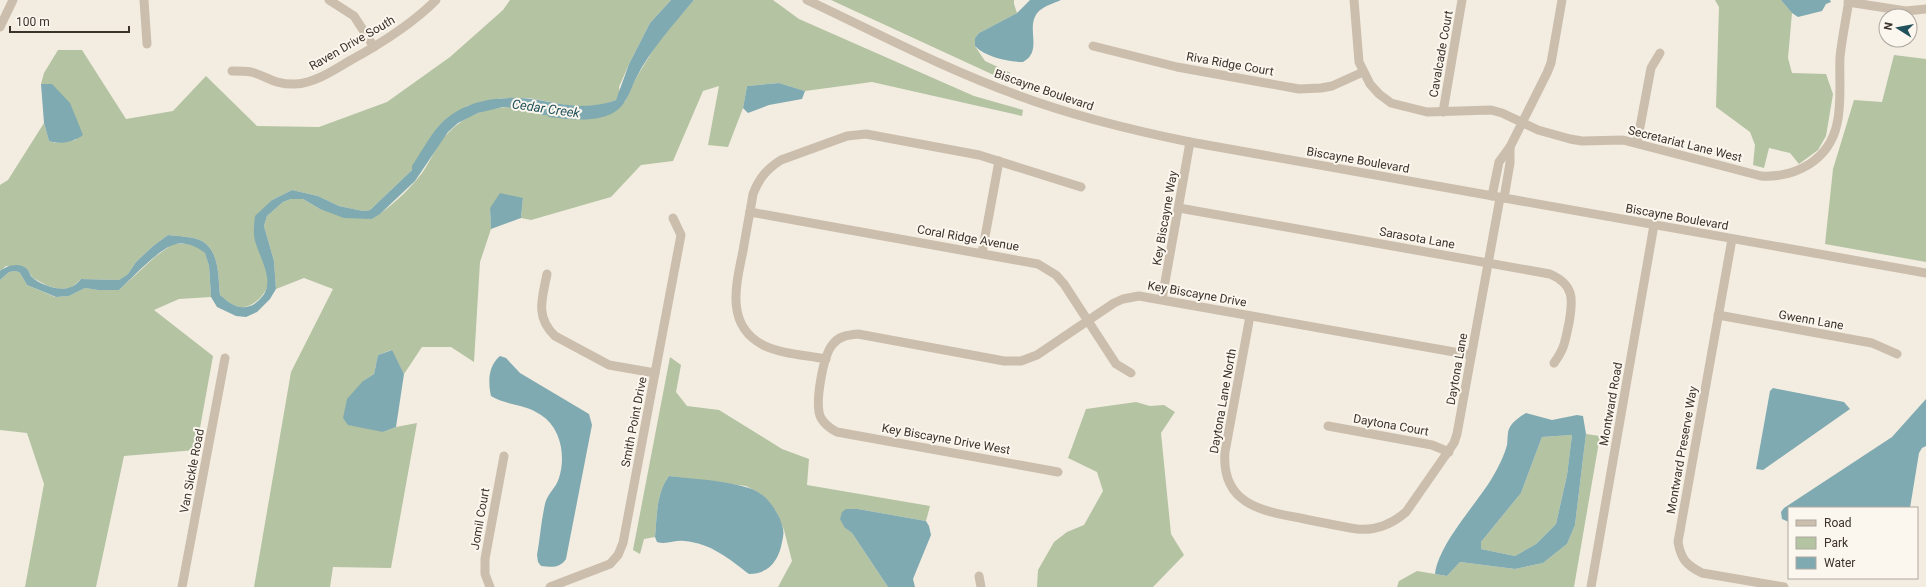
<svg xmlns="http://www.w3.org/2000/svg" width="1926" height="587" viewBox="0 0 1926 587" font-family="Roboto,sans-serif">
  <style>
    .green { fill: #b4c3a1 }
    .water { fill: #80aab1; fill-rule: evenodd }
    .lines { fill: none; stroke-linecap: round; stroke-linejoin: round }
    .minor { stroke: #ccbead; stroke-width: 9 }
    .labels { text-anchor: middle; stroke-width: 4; stroke-linejoin: round; paint-order: stroke }
    .street-label { font-size: 12px; fill: #3b322b; stroke: #fbf6ee }
    .water-label { font-size: 13px; font-style: italic; fill: #21525c; stroke: #fbf6ee }
  </style>
  <rect width="100%" height="100%" fill="#f3ede1"/>
  <g class="green">
    <path d="M510 0H671L650 23 629 64 619 87 620 92 616 100 601 105 577 107 529 98H501L467 106 438 127 412 170 370 210 363 211 339 206 318 196 292 190 272 200 255 240C260 254 269 270 268 285 267 289 263 295 260 298 245 313 234 308 220 295 218 277 220 252 202 241 196 237 177 236 168 235L153 246 136 262 128 274 119 280 81 279 71 288 60 289 48 286 33 278 26 268 6 266 0 271V185L8 180 44 123 49 141 56 143 76 140 52 84H41L44 73 58 50H82L126 119 173 111 206 76 257 126 319 127 387 102 450 57 503 10Z"/>
    <path d="M694 0H773L799 19 974 96 1023 110 1022 116 872 82 805 91 779 83 747 86 743 108 728 147 708 145 719 86 703 91 673 161 641 165 611 197 531 220 521 218 523 198 490 208 491 229 480 262 474 362 451 347H422L404 374 391 350 378 355 374 374 363 381 383 432 396 427 417 423 391 568 333 567 330 587H254L291 372 333 289 304 278 276 289 274 261 264 226 267 216 283 202 291 199H303L320 209 372 219C390 208 409 190 422 173 431 161 437 143 449 132 465 115 489 107 512 107 522 107 534 107 541 115L625 102 636 78 660 39Z"/>
    <path d="M831 0H1014V4L1017 13 979 33 975 38V46L985 61 1011 73 998 77Z"/>
    <path d="M1715 0H1781L1792 13 1788 58 1792 73 1826 74 1833 94 1826 136 1818 150 1799 164 1790 153 1769 148 1764 168 1753 165 1755 145 1750 132 1716 107 1719 7Z"/>
    <path d="M1894 55 1926 59V262L1825 244 1833 169 1854 100 1882 102Z"/>
    <path d="M173 244H193L205 252 209 266 211 297 179 299 154 310 213 356 196 450 124 456 96 587H25L44 484 27 433 0 430V280L9 272 16 271 20 273 27 285 55 297 69 296 85 288 99 290H119L156 256Z"/>
    <path d="M670 357 681 365 676 392 687 406 719 410 782 449 809 459 807 485 930 506 926 521 858 509 845 528 852 533 888 587H778L792 561 784 530 776 511 761 494 746 486 669 476C656 493 657 517 655 537L644 539 640 554 633 550Z"/>
    <path d="M1136 402 1150 406 1164 405 1175 412 1161 433 1171 534 1184 555 1153 587H1037L1038 570 1054 542 1067 532 1084 525 1103 491 1097 472 1068 458 1086 409Z"/>
    <path d="M1586 434 1600 436 1574 587H1397L1399 581 1417 571 1447 576 1460 562 1515 569 1543 563 1567 544 1575 525Z"/>
    <path d="M1572 435 1567 475 1556 524 1536 544 1515 556 1481 549V542L1521 493 1542 437Z"/>
  </g>
  <g class="water">
    <path d="M671 0H694C673 25 651 49 636 78 630 91 626 106 613 113 593 123 570 119 549 117L547 115H541L532 109 503 107 478 113 458 123 448 132 415 181 380 214 372 219 344 218 320 209 303 199H291L283 202 267 216 264 226 274 261 276 289 270 299 257 312 246 317 236 316 217 307 211 297 209 266 205 253C196 246 184 241 173 245 158 250 132 278 119 290H98L85 288 69 296 56 297 27 285 20 273 16 271 9 272 0 280V271C6 266 18 262 26 268 29 270 30 276 33 278 41 285 61 292 71 287 75 286 78 282 81 279L119 280 128 274 136 262 153 246 168 235C177 236 196 237 202 241 220 252 218 277 220 295 229 303 238 310 250 306 254 305 257 302 260 299 277 283 260 259 255 241 253 233 254 225 255 216L272 200 292 190 318 196 339 206 363 211 370 210 412 170V166C420 154 428 139 437 128 463 97 507 94 544 101 571 106 590 109 616 100L629 64 650 23Z"/>
    <path d="M1030 0H1061C1054 3 1045 6 1039 11 1026 24 1039 44 1030 56 1029 58 1026 60 1023 62 1009 62 985 57 975 46V38L979 33 1017 13Z"/>
    <path d="M1781 0H1830L1831 2 1826 4 1822 11 1798 17 1792 13Z"/>
    <path d="M779 83 805 91 802 99 769 105 748 113 743 108 747 86Z"/>
    <path d="M41 84H52L70 103 83 135C74 142 60 145 49 141L44 123Z"/>
    <path d="M500 193 523 198 521 218 491 229 490 208Z"/>
    <path d="M392 350 404 374 396 427 383 432 348 425 343 418 347 399 363 381 374 374 378 355Z"/>
    <path d="M500 356 506 358 520 373 589 414 592 425 566 559C559 569 551 567 541 566L538 562 537 555C540 539 541 521 545 504 547 494 556 488 559 478 566 456 561 428 541 415 524 403 507 406 491 396 488 382 488 366 500 356Z"/>
    <path d="M1773 388 1844 402 1850 409 1763 470 1756 469 1770 391Z"/>
    <path d="M1926 399V446L1922 448 1919 453 1910 508H1789V522L1782 519 1781 512 1784 508 1892 437Z"/>
    <path d="M1526 413 1552 420 1577 415 1583 416 1586 434 1575 525 1567 544 1543 563 1515 569 1460 562 1447 576 1435 574C1439 543 1476 505 1492 478 1498 468 1504 456 1507 445 1508 439 1507 431 1510 427 1513 421 1521 416 1526 413ZM1572 435 1567 475 1556 524 1536 544 1515 556 1481 549V542L1521 493 1542 437Z"/>
    <path d="M669 476C691 479 744 481 761 494 771 501 781 517 783 529 784 533 783 538 782 542 779 560 769 574 749 574 729 559 711 543 684 541 675 540 666 545 657 542L655 537C657 517 656 493 669 476Z"/>
    <path d="M846 509H858L926 521 929 526 931 535 915 574 913 579 915 587H888L852 533 845 528 840 519 842 512Z"/>
  </g>
  <g class="lines">
    <g class="minor">
      <path d="M144 0 147 44"/>
      <path d="M329 0 354 16 374 47"/>
      <path d="M807 0C877 33 945 69 1017 95 1073 116 1131 130 1190 142L1926 273"/>
      <path d="M1354 0 1359 62 1370 84 1379 94 1391 103 1427 112 1491 110 1502 113 1538 130 1570 139 1582 141 1623 140 1761 176C1796 178 1829 160 1837 124 1842 103 1839 79 1840 57 1842 38 1846 19 1849 0"/>
      <path d="M1848 2 1906 11 1926 9"/>
      <path d="M0 27 13 0"/>
      <path d="M1093 46 1177 67 1299 89 1321 88 1332 86 1363 72"/>
      <path d="M232 71C238 71 245 71 251 72 267 76 275 85 295 84 315 83 334 70 351 60 382 43 411 25 436 0"/>
      <path d="M1443 112 1462 0"/>
      <path d="M1637 143 1651 68 1660 53"/>
      <path d="M1492 196 1499 162 1510 147 1547 73 1551 63 1562 0"/>
      <path d="M1504 198 1510 163V147"/>
      <path d="M1179 208 1550 274C1575 285 1573 300 1569 323 1565 341 1565 348 1554 363"/>
      <path d="M750 212 1038 264 1056 275 1064 284 1116 364 1131 373"/>
      <path d="M1732 239 1678 542C1681 559 1686 565 1702 573L1784 587"/>
      <path d="M982 253 999 161"/>
      <path d="M547 274C542 299 535 317 555 336L609 365 655 373"/>
      <path d="M1162 299 1190 142"/>
      <path d="M1718 315 1872 343 1897 354"/>
      <path d="M1250 316 1225 452C1221 503 1260 511 1300 518 1319 522 1338 526 1357 529 1376 531 1392 524 1406 512L1454 443 1457 434 1500 198"/>
      <path d="M826 359C806 355 781 354 763 345 725 325 736 285 743 251 746 232 750 213 753 194 759 178 767 169 781 160L847 136 866 134 979 155 1081 187"/>
      <path d="M1328 426 1432 445 1449 452"/>
      <path d="M1058 472 837 432C831 429 825 425 821 418 814 405 823 355 833 344 839 336 848 335 858 334L1004 361H1021L1037 355 1114 303 1123 299 1139 296 1471 355"/>
      <path d="M979 576 981 587"/>
      <path d="M182 587 225 358"/>
      <path d="M490 587 485 574V559L504 456"/>
      <path d="M550 587 610 564 618 555 623 543 681 235 673 218"/>
      <path d="M1591 587 1654 225"/>
    </g>
  </g>
  <g class="labels">
    <g class="street-label">
      <text transform="translate(352 43) rotate(-30)" y="4">Raven Drive South</text>
      <text transform="translate(1441 54) rotate(-80)" y="4">Cavalcade Court</text>
      <text transform="translate(1230 64) rotate(10)" y="4">Riva Ridge Court</text>
      <text transform="translate(1044 90) rotate(19)" y="4">Biscayne Boulevard</text>
      <text transform="translate(1685 144) rotate(14)" y="4">Secretariat Lane West</text>
      <text transform="translate(1358 160) rotate(10)" y="4">Biscayne Boulevard</text>
      <text transform="translate(1677 217) rotate(10)" y="4">Biscayne Boulevard</text>
      <text transform="translate(1165 218) rotate(-80)" y="4">Key Biscayne Way</text>
      <text transform="translate(968 238) rotate(10)" y="4">Coral Ridge Avenue</text>
      <text transform="translate(1417 238) rotate(10)" y="4">Sarasota Lane</text>
      <text transform="translate(1197 294) rotate(10)" y="4">Key Biscayne Drive</text>
      <text transform="translate(1811 320) rotate(10)" y="4">Gwenn Lane</text>
      <text transform="translate(1457 369) rotate(-80)" y="4">Daytona Lane</text>
      <text transform="translate(1223 401) rotate(-80)" y="4">Daytona Lane North</text>
      <text transform="translate(1611 404) rotate(-80)" y="4">Montward Road</text>
      <text transform="translate(634 422) rotate(-79)" y="4">Smith Point Drive</text>
      <text transform="translate(1391 425) rotate(10)" y="4">Daytona Court</text>
      <text transform="translate(946 439) rotate(10)" y="4">Key Biscayne Drive West</text>
      <text transform="translate(1682 450) rotate(-80)" y="4">Montward Preserve Way</text>
      <text transform="translate(192 471) rotate(-79)" y="4">Van Sickle Road</text>
      <text transform="translate(480 519) rotate(-80)" y="4">Jomil Court</text>
    </g>
    <g class="water-label">
      <text transform="translate(546 108) rotate(8)" y="5">Cedar Creek</text>
    </g>
  </g>
  <rect x="1788" y="507" width="130" height="72" fill="#fbf6ee" stroke="#aea8a0"/>
  <rect x="1796" y="520" width="20" height="6" fill="#ccbead" stroke="#aea8a0"/>
  <text x="1824" y="527" font-size="12" fill="#3b322b">Road</text>
  <rect x="1796" y="537" width="20" height="12" fill="#b4c3a1" stroke="#aea8a0"/>
  <text x="1824" y="547" font-size="12" fill="#3b322b">Park</text>
  <rect x="1796" y="557" width="20" height="12" fill="#80aab1" stroke="#aea8a0"/>
  <text x="1824" y="567" font-size="12" fill="#3b322b">Water</text>
  <g transform="translate(1898 28) rotate(281)"><circle r="19" fill="#fbf6ee" stroke="#aea8a0"/>
  <path d="M0-3L7 15L0 10L-7 15Z" fill="#21525c"/>
  <text y="-6" font-size="11" font-weight="bold" text-anchor="middle" fill="#3b322b">N</text>
  </g>
  <path d="M10 26v6h119v-6" fill="none" stroke="#3b322b" stroke-width="2"/>
  <text x="16" y="26" font-size="12" fill="#3b322b" stroke="#fbf6ee" stroke-width="3" paint-order="stroke">100 m</text>
</svg>
